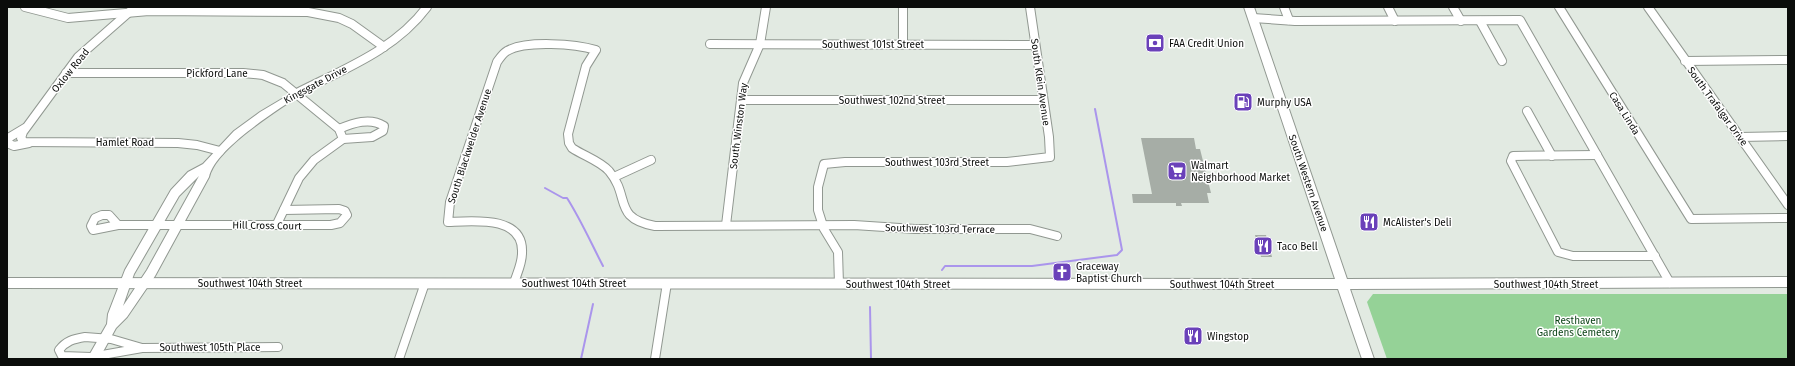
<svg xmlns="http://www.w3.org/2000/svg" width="1795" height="366" viewBox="0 0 1795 366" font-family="'Fira Sans',sans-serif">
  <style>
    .green { fill: #95d297 }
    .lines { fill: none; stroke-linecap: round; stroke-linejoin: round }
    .stream { stroke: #aa95ec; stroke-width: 2 }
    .building { fill: #a6ada6 }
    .minor-casing { stroke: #919891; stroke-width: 10 }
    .tertiary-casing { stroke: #919891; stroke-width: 2 }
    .secondary-casing { stroke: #919891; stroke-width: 2 }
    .minor { stroke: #fff; stroke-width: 8 }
    .tertiary { fill: #fff; fill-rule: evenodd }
    .secondary { fill: #fff; fill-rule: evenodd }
    .labels { text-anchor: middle; stroke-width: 3; stroke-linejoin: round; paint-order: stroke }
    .poi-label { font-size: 10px; fill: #0b0d0b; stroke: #fff; text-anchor: start }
    .street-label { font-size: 10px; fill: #0b0d0b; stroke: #fff }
    .park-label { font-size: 10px; fill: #063f11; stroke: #fff }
  </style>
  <rect width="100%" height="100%" fill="#e2eae2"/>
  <path class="green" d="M1373 294H1788V359H1387L1367 302Z"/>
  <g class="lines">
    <g class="stream">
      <path d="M545 188 563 198H567C581 220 591 243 603 266"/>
      <path d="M942 270 945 266H1032L1117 255 1122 250 1095 109"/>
      <path d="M870 307 871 359"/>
      <path d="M581 359 593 304"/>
    </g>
  </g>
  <g class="building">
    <path d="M1141 138H1194L1196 149H1200L1211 193H1207L1209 203H1181L1182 206H1176V203H1133L1132 194H1152Z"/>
    <path d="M1255 235H1266L1272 257H1261Z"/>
  </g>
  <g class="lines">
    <g class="minor-casing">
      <g id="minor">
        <path d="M25 7 68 18 149 11 308 12 339 18 352 24 384 47"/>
        <path d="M135 7 78 57 23 132 21 138 24 142 178 143 197 145 220 151"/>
        <path d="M903 7V44"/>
        <path d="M1284 7 1289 20"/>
        <path d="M1388 7 1395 21"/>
        <path d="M1453 7 1461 21"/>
        <path d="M1559 7 1691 219 1788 218"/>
        <path d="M1648 7 1788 205"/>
        <path d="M1253 18 1295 21 1520 20 1670 283"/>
        <path d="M1480 21 1502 61"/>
        <path d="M710 44 1035 45"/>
        <path d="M1685 61 1788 60"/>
        <path d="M66 73H243L263 75 283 83 339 129 343 139"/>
        <path d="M297 93C344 69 395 50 427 7"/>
        <path d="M741 100H1043"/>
        <path d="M1527 111 1552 156"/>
        <path d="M1740 137 1788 136"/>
        <path d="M7 141 10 137 25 128"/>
        <path d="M7 143 14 146 29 143"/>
        <path d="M1597 155 1513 156 1511 161 1558 252 1573 256H1655"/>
        <path d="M614 177 651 160"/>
        <path d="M102 215H109L118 225 93 230 91 226 95 218Z"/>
        <path d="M277 224 299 178 314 160 343 139 372 137 383 131 384 126C370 117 353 123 339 129"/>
        <path d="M118 225H331L340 223 347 215 345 211 339 209 284 210"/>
        <path d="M726 225 743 83 760 44 766 7"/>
        <path d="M514 283C517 273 522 264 522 253 524 215 473 221 448 222L450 202 497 62C500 58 503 53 507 51 526 40 576 44 596 50L586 66 568 134 569 143 572 148C584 156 600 161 609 171 631 197 612 218 655 226L854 225 915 229H1030L1057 236"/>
        <path d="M839 284 838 252 824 229 818 210V187L824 164 845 162H1007L1050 157 1049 137 1030 7"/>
        <path d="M85 337 111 339 142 348 91 357 62 356 59 350C66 341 73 339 85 337Z"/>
        <path d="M142 348 278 347"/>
        <path d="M399 359 425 283"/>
        <path d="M655 359 667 283"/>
      </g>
    </g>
    <g class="tertiary-casing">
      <path id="tertiary" d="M297 90 300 91 302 93 300 95C276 111 215 149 209 177L155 276 127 317 116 328 99 359H87L107 324 108 314 125 270 171 190 188 172 203 164 234 131 260 112ZM199 176 147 270 123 306 134 274 179 196Z"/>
    </g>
    <g class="secondary-casing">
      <path id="secondary" d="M1244 7H1254L1347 279 1788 277V287L1350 289 1374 359H1362L1338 289 7 288V278L1335 279Z"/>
    </g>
    <use href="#minor" class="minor"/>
    <use href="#tertiary" class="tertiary"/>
    <use href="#secondary" class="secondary"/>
  </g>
  <defs>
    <g id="bank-square" transform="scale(1)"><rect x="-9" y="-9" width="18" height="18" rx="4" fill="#6a41b9" stroke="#fff"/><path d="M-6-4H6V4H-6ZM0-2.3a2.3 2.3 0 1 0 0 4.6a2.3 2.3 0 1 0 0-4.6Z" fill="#fff"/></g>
    <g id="fuel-square" transform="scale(1)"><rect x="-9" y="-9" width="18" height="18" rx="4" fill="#6a41b9" stroke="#fff"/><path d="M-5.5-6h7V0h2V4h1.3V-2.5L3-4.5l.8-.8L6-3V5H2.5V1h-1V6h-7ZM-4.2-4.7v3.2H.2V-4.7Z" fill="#fff"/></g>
    <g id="supermarket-square" transform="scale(1)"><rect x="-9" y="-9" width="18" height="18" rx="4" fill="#6a41b9" stroke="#fff"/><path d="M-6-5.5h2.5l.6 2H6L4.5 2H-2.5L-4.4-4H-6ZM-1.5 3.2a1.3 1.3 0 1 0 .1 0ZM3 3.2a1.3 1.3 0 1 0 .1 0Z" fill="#fff"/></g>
    <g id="restaurant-square" transform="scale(1)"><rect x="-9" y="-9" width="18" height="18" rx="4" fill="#6a41b9" stroke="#fff"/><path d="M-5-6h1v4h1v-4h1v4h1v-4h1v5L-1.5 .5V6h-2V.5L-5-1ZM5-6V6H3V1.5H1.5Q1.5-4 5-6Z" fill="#fff"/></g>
    <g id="church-square" transform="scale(1)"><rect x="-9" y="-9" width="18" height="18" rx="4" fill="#6a41b9" stroke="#fff"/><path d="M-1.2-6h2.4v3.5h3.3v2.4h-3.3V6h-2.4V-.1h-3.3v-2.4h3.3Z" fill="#fff"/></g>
  </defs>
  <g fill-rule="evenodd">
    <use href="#bank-square" x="1155" y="43"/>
    <use href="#fuel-square" x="1243" y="102"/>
    <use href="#supermarket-square" x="1177" y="171"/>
    <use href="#restaurant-square" x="1369" y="222"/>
    <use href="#restaurant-square" x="1263" y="246"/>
    <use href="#church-square" x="1062" y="272"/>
    <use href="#restaurant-square" x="1193" y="336"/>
  </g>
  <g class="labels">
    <g class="poi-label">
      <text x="1169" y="47">FAA Credit Union</text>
      <text x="1257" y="106">Murphy USA</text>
      <text x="1191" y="169">Walmart<tspan x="1191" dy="12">Neighborhood Market</tspan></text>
      <text x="1383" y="226">McAlister's Deli</text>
      <text x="1277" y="250">Taco Bell</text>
      <text x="1076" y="270">Graceway<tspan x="1076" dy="12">Baptist Church</tspan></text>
      <text x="1207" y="340">Wingstop</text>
    </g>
    <g class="street-label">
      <text x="873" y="48">Southwest 101st Street</text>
      <text transform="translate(70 70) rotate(-51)" y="4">Oxlow Road</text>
      <text x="217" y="77">Pickford Lane</text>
      <text transform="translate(1041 82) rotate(82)" y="4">South Klein Avenue</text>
      <text transform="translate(315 84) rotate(-28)" y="4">Kingsgate Drive</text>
      <text x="892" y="104">Southwest 102nd Street</text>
      <text transform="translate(1718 106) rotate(54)" y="4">South Trafalgar Drive</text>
      <text transform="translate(1625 113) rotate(58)" y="4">Casa Linda</text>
      <text transform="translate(738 126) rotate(-83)" y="4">South Winston Way</text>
      <text x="125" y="146">Hamlet Road</text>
      <text transform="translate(469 146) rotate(-72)" y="4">South Blackwelder Avenue</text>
      <text x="937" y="166">Southwest 103rd Street</text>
      <text transform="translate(1309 183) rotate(71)" y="4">South Western Avenue</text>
      <text transform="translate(267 225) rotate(1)" y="4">Hill Cross Court</text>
      <text transform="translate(940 228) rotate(1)" y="4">Southwest 103rd Terrace</text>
      <text x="250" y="287">Southwest 104th Street</text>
      <text x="574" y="287">Southwest 104th Street</text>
      <text x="898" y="288">Southwest 104th Street</text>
      <text x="1222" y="288">Southwest 104th Street</text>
      <text x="1546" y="288">Southwest 104th Street</text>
      <text x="210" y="351">Southwest 105th Place</text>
    </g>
    <g class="park-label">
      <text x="1578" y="324">Resthaven<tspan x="1578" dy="12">Gardens Cemetery</tspan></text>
    </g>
  </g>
  <rect width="1795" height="366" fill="none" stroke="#0b0d0b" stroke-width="16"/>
</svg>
